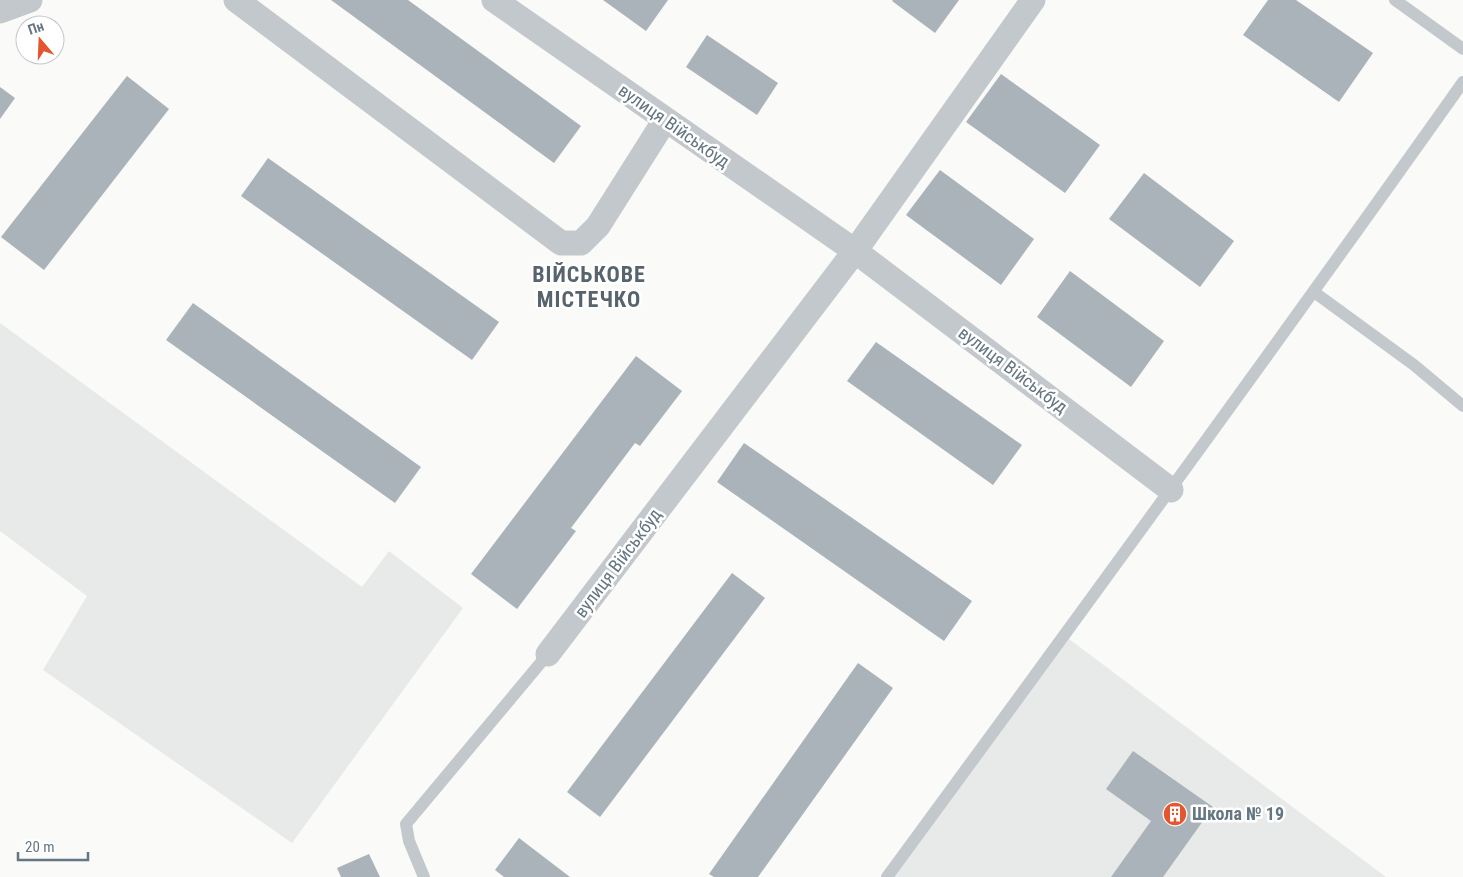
<svg xmlns="http://www.w3.org/2000/svg" width="1463" height="877" viewBox="0 0 1463 877" font-family="'Roboto Condensed',sans-serif">
  <style>
    .built { fill: #e8e9e9 }
    .building { fill: #aab3b9 }
    .lines { fill: none; stroke-linecap: round; stroke-linejoin: round }
    .lane { stroke: #c3c8cc; stroke-width: 12 }
    .street { stroke: #c3c8cc; stroke-width: 25 }
    .labels { text-anchor: middle; stroke-width: 5; stroke-linejoin: round; paint-order: stroke }
    .street-label { font-size: 18px; fill: #657683; stroke: #fff }
    .poi-label { font-size: 18px; font-weight: bold; fill: #657683; stroke: #fff; text-anchor: start }
    .district-label { font-size: 22px; font-weight: bold; letter-spacing: 1px; fill: #57646e; stroke: #fff }
  </style>
  <rect width="100%" height="100%" fill="#fafaf8"/>
  <g class="built">
    <path d="M0 323 362 587 389 551 463 608 292 843 43 670 87 596 0 531Z"/>
    <path d="M1065 636 1386 877H892Z"/>
  </g>
  <g class="building">
    <path d="M331 0H408L581 126 554 163Z"/>
    <path d="M603 0H668L646 31Z"/>
    <path d="M893 0H959L935 33 892 1Z"/>
    <path d="M1268 0H1296L1373 53 1339 102 1243 35Z"/>
    <path d="M707 35 778 83 757 115 686 67Z"/>
    <path d="M1001 74 1100 145 1065 193 966 122Z"/>
    <path d="M127 76 169 109 44 270 1 237Z"/>
    <path d="M0 87 15 98 0 119Z"/>
    <path d="M268 158 499 322 472 360 241 196Z"/>
    <path d="M940 170 1034 239 1001 285 906 215Z"/>
    <path d="M1144 173 1234 241 1200 287 1109 219Z"/>
    <path d="M1070 271 1164 341 1131 387 1037 317Z"/>
    <path d="M193 303 421 467 395 503 166 340Z"/>
    <path d="M876 342 1022 445 993 485 847 381Z"/>
    <path d="M636 356 682 391 640 446 635 443 571 528 576 531 517 609 471 574Z"/>
    <path d="M744 443 972 601 944 641 717 482Z"/>
    <path d="M732 573 765 598 600 817 567 792Z"/>
    <path d="M858 663 893 688 758 877H714L709 874Z"/>
    <path d="M1133 751 1213 807 1163 877H1111L1151 821 1106 789Z"/>
    <path d="M519 838 570 877H504L495 870Z"/>
    <path d="M369 854 380 877H341L337 868Z"/>
  </g>
  <g class="lines">
    <g class="lane">
      <path d="M1395 0 1463 49"/>
      <path d="M1314 292 1414 365 1463 406"/>
      <path d="M424 877 409 841 406 824 548 654"/>
      <path d="M887 877C1081 613 1274 349 1463 82"/>
    </g>
    <g class="street">
      <path d="M236 0 561 243H581L598 226 665 120"/>
      <path d="M494 0 855 251 1171 490"/>
      <path d="M0 11 30 0"/>
      <path d="M548 654 855 251 1033 0"/>
    </g>
  </g>
  <defs>
    <g id="building-disc" transform="scale(1.25)"><circle r="9.5" fill="#e4572e" stroke="#fff"/><path d="M-4-6H4V6H1V3H-1V6H-4ZM-2.5-4.3h1.7v1.8h-1.7ZM.8-4.3h1.7v1.8H.8ZM-2.5-1h1.7V.8h-1.7ZM.8-1h1.7V.8H.8Z" fill="#fff"/></g>
  </defs>
  <g fill-rule="evenodd">
    <use href="#building-disc" x="1175" y="814"/>
  </g>
  <g class="labels">
    <g class="street-label">
      <text transform="translate(674 126) rotate(35)" y="6">вулиця Військбуд</text>
      <text transform="translate(1013 370) rotate(37)" y="6">вулиця Військбуд</text>
      <text transform="translate(618 563) rotate(-53)" y="6">вулиця Військбуд</text>
    </g>
    <g class="poi-label">
      <text x="1192" y="820">Школа № 19</text>
    </g>
    <g class="district-label">
      <text x="589" y="282">ВІЙСЬКОВЕ<tspan x="589" dy="25">МІСТЕЧКО</tspan></text>
    </g>
  </g>
  <g transform="translate(40 40) rotate(341)"><circle r="24" fill="#ffffff" stroke="#c1c8cd"/>
  <path d="M0-4L9 19L0 12L-9 19Z" fill="#e4572e"/>
  <text y="-8" font-size="14" font-weight="bold" text-anchor="middle" fill="#657683">Пн</text>
  </g>
  <path d="M18 852v8h70v-8" fill="none" stroke="#657683" stroke-width="2.5"/>
  <text x="25" y="852" font-size="15" fill="#657683" stroke="#ffffff" stroke-width="4" paint-order="stroke">20 m</text>
</svg>
